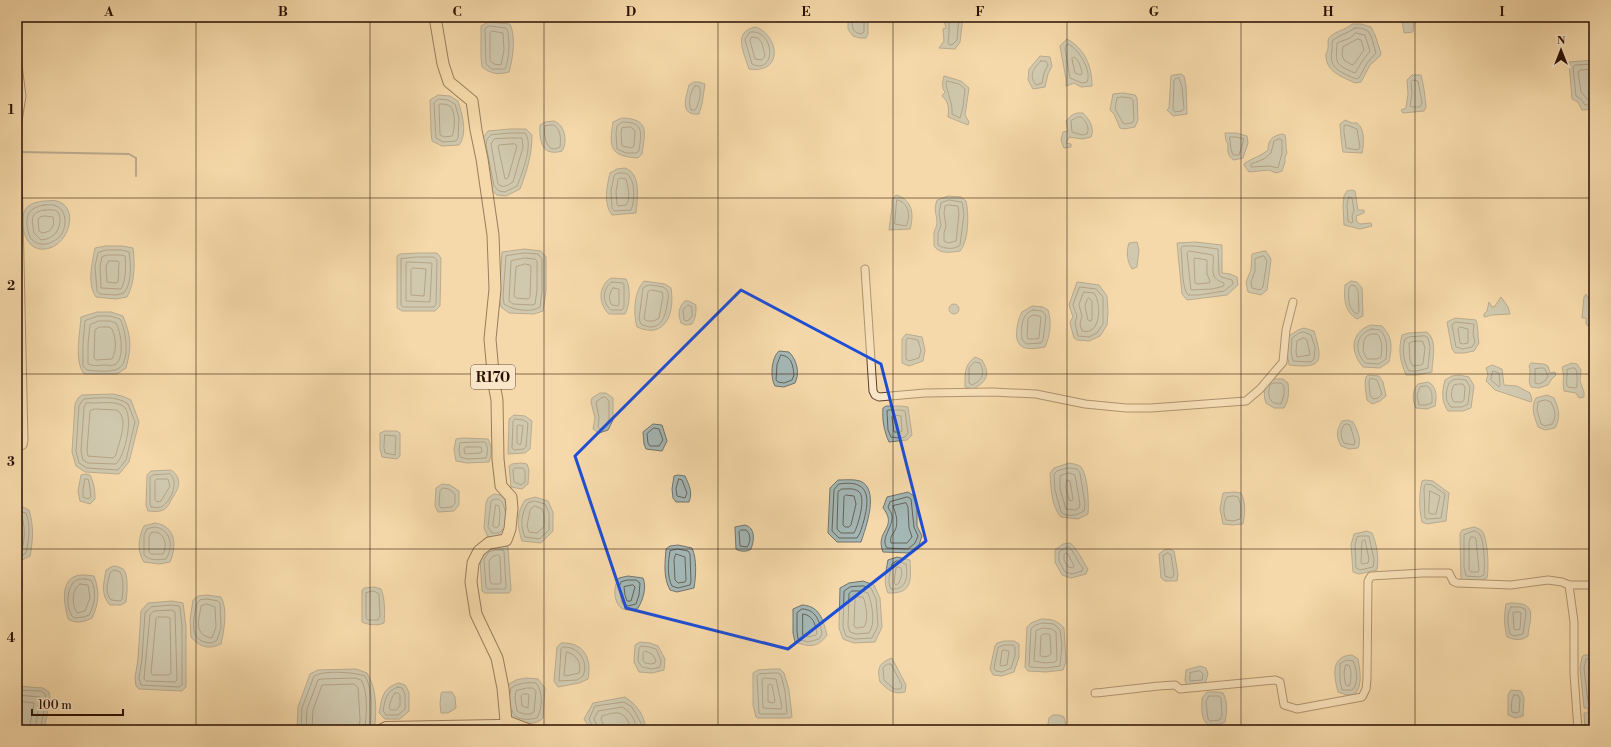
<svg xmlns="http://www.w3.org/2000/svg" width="1611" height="747" viewBox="0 0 1611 747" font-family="'Libre Bodoni',serif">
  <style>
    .water { fill: #a3b7b5; stroke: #72736d }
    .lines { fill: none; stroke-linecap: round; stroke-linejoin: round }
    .shore { stroke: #66625a; stroke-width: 1 }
    .stream { stroke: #72736d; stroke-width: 2 }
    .street-casing { stroke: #5c412a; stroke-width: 9 }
    .secondary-casing { stroke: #290e00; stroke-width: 12 }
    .primary-casing { stroke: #290e00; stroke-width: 13 }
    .street { stroke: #f9e6c8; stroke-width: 7 }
    .secondary { stroke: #f9e6c8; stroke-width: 10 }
    .primary { stroke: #f6d9aa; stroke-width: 11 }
    .marked { fill: none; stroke: #1d4ed8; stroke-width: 3; stroke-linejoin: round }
    .grid { fill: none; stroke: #290e00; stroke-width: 1; stroke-opacity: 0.55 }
    .labels { text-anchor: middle; stroke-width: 3; stroke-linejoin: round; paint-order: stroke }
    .shield { fill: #f9e6c8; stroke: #674f3c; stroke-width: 1 }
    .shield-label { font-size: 14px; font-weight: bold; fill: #290e00 }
    .neatline { fill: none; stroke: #290e00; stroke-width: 1.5 }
    .grid-label { font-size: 13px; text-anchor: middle; font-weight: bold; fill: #290e00 }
  </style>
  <rect width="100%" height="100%" fill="#f6d9aa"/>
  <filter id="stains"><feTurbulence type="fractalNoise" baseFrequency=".005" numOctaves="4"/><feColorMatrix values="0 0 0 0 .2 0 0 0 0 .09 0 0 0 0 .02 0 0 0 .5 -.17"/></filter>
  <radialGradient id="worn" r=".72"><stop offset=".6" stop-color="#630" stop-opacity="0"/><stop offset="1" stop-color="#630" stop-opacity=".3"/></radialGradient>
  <g class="water">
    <path d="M868 17V34L866 38H860L853 36 848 29V17Z"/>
    <path d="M943 17H963L960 42 955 49 939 48 944 41 943 29 946 28Z"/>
    <path d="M1406 18 1414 20 1413 32 1404 33 1402 20Z"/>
    <path d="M488 22 510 24C516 37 513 58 509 72 498 75 491 74 482 67L481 58V26Z"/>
    <path d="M1352 24H1361L1371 27 1375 35 1381 53 1380 56 1370 65 1361 82 1355 83C1343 77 1325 72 1326 54 1327 52 1328 50 1328 48 1329 43 1326 40 1331 36 1338 30 1344 31 1352 24Z"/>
    <path d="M756 27C779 36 784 74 749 69 744 53 732 31 756 27Z"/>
    <path d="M1067 39C1085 49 1092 66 1092 86L1081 87 1074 83 1066 86V79L1060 46Z"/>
    <path d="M1040 56 1050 57 1052 66 1048 74 1045 87 1033 89 1028 80 1029 69Z"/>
    <path d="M1594 60V109L1582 110 1578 102 1572 99 1569 62Z"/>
    <path d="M1181 74 1184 76 1186 86 1187 114 1173 116 1167 110 1169 108 1171 76 1173 75Z"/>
    <path d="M1412 75H1421C1424 86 1425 96 1426 107L1424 111 1403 113 1401 110 1406 108 1408 94 1407 80Z"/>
    <path d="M944 76 961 81 969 88 965 115 969 122 968 125 948 117C949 108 949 102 942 96L945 92C941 87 943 81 944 76Z"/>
    <path d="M694 82H699L705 84 702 104 699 114C679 116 686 97 689 85Z"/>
    <path d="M1123 93 1135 95 1137 98 1138 120 1135 127 1124 129 1120 128 1114 114 1110 110 1113 94Z"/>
    <path d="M438 95 450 96 458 101C462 114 468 133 459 145L442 146 432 141 431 132 430 100Z"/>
    <path d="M1077 113H1083C1089 119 1095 128 1091 137L1082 139 1069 137 1066 143 1071 144V147L1064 148 1061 140 1063 132 1068 131 1066 121 1072 115Z"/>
    <path d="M622 118C650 119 645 132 642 154L638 158C610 156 609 148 613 122Z"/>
    <path d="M1345 120 1352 123H1357C1365 128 1364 145 1362 153L1343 152C1342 148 1340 128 1340 124Z"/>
    <path d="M554 121C565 125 568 142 562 151 542 157 539 141 540 125L545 122Z"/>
    <path d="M510 129H526L532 135C532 154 527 171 520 189L506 196 497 195 490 189 482 145 483 138 488 131Z"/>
    <path d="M1225 133H1236L1247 136 1248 143 1243 158 1234 160C1228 157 1227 150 1228 144L1226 141Z"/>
    <path d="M1282 134 1285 135C1287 141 1285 147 1287 153L1285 157V162L1282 171 1276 173 1269 170 1249 172 1244 165 1245 163C1253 158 1261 156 1268 150 1268 139 1273 136 1282 134Z"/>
    <path d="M625 168C642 174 637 199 636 213L612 215C603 203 607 186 610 173L617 169Z"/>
    <path d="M1352 190 1355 191 1358 210H1364V213L1356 216 1357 222 1360 224 1371 223 1372 226 1360 229 1344 225 1343 205 1344 196 1347 191Z"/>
    <path d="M896 195C913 200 914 215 910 229L889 230 892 208V200Z"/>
    <path d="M948 196 961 197 966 201C969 213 969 241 960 251 952 252 940 255 934 246 934 242 934 237 934 233 934 230 937 227 937 223 937 213 933 212 937 200Z"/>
    <path d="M44 201C48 201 53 200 57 201 82 208 67 252 40 249 24 247 19 222 25 210 29 203 37 202 44 201Z"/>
    <path d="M1137 242 1139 250 1137 267 1132 269C1127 261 1126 252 1129 243Z"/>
    <path d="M1195 242 1222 245V273L1230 274 1237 277 1238 285 1227 295 1187 300 1182 294 1177 243Z"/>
    <path d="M106 246H122L133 248C135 265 135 282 127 297L116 299 96 297C87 285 92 263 95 248Z"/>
    <path d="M524 249 541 251 546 257V291L543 311 534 314 509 313 501 307 499 297 502 252Z"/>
    <path d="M1264 251H1266L1271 259 1267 290 1261 295 1248 292 1246 282 1251 270 1252 254Z"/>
    <path d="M417 253H437L441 258 440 306 435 311H402L397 308V256L400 254Z"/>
    <path d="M611 278 626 279C631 288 630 305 625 314H609C598 304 598 286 611 278Z"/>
    <path d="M644 281 665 284 671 288C675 312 666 340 637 327 633 314 634 291 644 281Z"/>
    <path d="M1351 281 1357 282 1362 288 1363 316 1357 319C1344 311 1344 299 1345 285Z"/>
    <path d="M1077 282 1099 285 1107 296 1108 312 1107 325 1100 336 1089 341 1077 340 1074 338 1071 327 1070 322 1073 317 1069 305Z"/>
    <path d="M1586 294 1588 298 1592 300 1594 297 1593 330 1586 324V318H1582L1584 297Z"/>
    <path d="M1501 297 1508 307 1510 314 1492 315 1484 317V314L1487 311 1489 302 1492 307 1495 306Z"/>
    <path d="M685 301H689L696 305C696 313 696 317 692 324L686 325 681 323C678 314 678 308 685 301Z"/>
    <circle cx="954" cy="309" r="5"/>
    <path d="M1032 306 1043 307 1048 310C1052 322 1050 336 1045 347 1038 348 1026 351 1020 345 1013 338 1018 319 1022 312Z"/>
    <path d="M97 312H111L123 316C131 337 132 345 126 368L117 374H84C74 361 80 333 81 317Z"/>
    <path d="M1455 318 1476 320C1479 328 1477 335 1479 343L1474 351 1464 353H1455L1452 349 1447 322Z"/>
    <path d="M1371 325 1382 326C1393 338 1392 347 1389 362L1380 368 1363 367C1350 352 1350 332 1371 325Z"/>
    <path d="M1304 328 1314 331C1323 361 1323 369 1289 365L1287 352 1289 336 1298 330Z"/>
    <path d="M1427 332C1438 341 1432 360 1432 372L1417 375H1406C1400 361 1398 350 1402 335L1409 333Z"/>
    <path d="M906 334 922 337 925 350 923 361 909 366 902 363V339Z"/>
    <path d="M779 351 789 352C797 360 800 373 795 383L784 387 775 386C770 378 771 358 779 351Z"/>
    <path d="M975 357 982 360C990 374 988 381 973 389L965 387C965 374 964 365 975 357Z"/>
    <path d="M1531 363 1544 364 1548 366 1550 373 1555 372 1556 375 1551 380 1548 385 1539 388 1531 387C1527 381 1532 373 1529 366Z"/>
    <path d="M1572 363 1577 364 1581 370 1580 381 1584 392V397L1579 398 1576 393 1564 391C1562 382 1565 376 1562 367Z"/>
    <path d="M1492 365 1502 369 1504 385 1517 386 1530 393 1532 400 1531 402 1495 390 1486 381 1488 375 1486 368Z"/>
    <path d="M1368 375 1379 376 1383 382 1386 396 1380 401 1372 404 1367 400C1366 392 1364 384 1366 377Z"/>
    <path d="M1459 375 1469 377 1474 386 1471 408 1463 411H1448C1441 401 1442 391 1445 380L1452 376Z"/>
    <path d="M1273 379H1283L1288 383C1289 392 1289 400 1284 408H1274L1266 403C1263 395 1264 388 1269 380Z"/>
    <path d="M1428 382C1437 386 1437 397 1435 406L1427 409 1416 408C1412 400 1412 391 1418 384Z"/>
    <path d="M600 393H606L613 398V420L608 430 599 433 593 429 595 418 591 402 592 398Z"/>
    <path d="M113 394 122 396 131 400 139 422 129 462 119 474 85 472 76 466 72 452 75 404 78 398 82 395Z"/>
    <path d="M1547 395 1554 398C1559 409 1561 417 1555 428L1545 430 1538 427C1535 418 1530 408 1536 398Z"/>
    <path d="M886 406H901L908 407 912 435 907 440 889 442C884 431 882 420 883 408Z"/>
    <path d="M514 415 525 416 532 421 530 449 525 453 508 454 509 419Z"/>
    <path d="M1348 420 1353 422C1357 429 1362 440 1358 448L1349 449 1341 446C1336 436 1336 431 1342 421Z"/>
    <path d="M653 424 662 425 667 441 662 451 646 449 644 444 643 432Z"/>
    <path d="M385 431H397L400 433V456L397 459 382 457 380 449V433Z"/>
    <path d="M463 438 488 439C492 446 492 454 489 462L467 463 456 461 454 449 456 439Z"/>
    <path d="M521 463 527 464 529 470 528 484 522 489 511 487 509 466 512 464Z"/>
    <path d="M1069 463C1073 464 1078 464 1081 467 1088 475 1089 504 1088 514L1078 519 1061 517C1051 506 1051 487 1050 473L1054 468Z"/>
    <path d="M171 470C184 479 178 490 171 500 169 505 166 510 160 511 157 512 151 511 148 511L146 505 147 475 151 471Z"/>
    <path d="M86 474 90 475C94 483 95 490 95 499L90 504 80 501 78 491 81 475Z"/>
    <path d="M678 475 685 476C689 485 693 492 689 502H676L673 498 672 489 674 476Z"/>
    <path d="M838 480C845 480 854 479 860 481 880 489 866 527 861 542H837L828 533 830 488Z"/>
    <path d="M1425 480 1433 481 1449 493 1446 521 1427 524 1422 522C1419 509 1419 494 1422 481Z"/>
    <path d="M442 484 450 485 459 491V505L454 511 438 512 435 506 436 488Z"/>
    <path d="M908 492 914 496 917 506V526L922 536 919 545 910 553 883 552C876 534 891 530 888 517 887 514 885 510 883 508L887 497Z"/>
    <path d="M1234 492 1241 493C1246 502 1245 514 1243 524L1233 525 1223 524 1220 509 1223 493Z"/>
    <path d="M494 494 500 495 507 501V531L500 538 488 537 484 528 486 503 488 498Z"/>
    <path d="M535 497 548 501 553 512V531L541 543 522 541C517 525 516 514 525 500Z"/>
    <path d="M17 507H23L29 510C34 526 33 540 30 556L22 560H17Z"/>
    <path d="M155 523C176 526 177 546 170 562L159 564 144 562C137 552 138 537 144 526Z"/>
    <path d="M745 525C756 528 754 541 751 549 747 552 741 552 736 549L735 527Z"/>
    <path d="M1474 527C1477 528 1480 529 1482 531 1488 538 1489 569 1487 578L1479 581 1461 580 1460 534 1462 530Z"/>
    <path d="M1367 531 1372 533C1377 545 1379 557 1377 570L1359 574 1353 572 1351 545 1354 534Z"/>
    <path d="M1070 543C1077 548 1082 560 1088 569L1086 574 1071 578 1062 575 1055 562V550L1063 544Z"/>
    <path d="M504 545 508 547 511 590 509 593H485L482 591 480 558 487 549Z"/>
    <path d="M678 545 692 548C697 559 696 576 694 588L677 592 670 590C663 577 665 563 666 549L670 546Z"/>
    <path d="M1169 549 1174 551 1178 574 1177 581H1165L1161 578 1159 554 1164 550Z"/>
    <path d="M897 557 910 560C911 580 913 594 888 593 883 583 886 571 888 560Z"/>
    <path d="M17 565C26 574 22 598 17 608Z"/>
    <path d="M113 566C116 566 120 567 123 569 129 574 127 594 126 602L121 605H110C100 594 104 583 106 570Z"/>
    <path d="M85 575 94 576C100 592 99 603 92 618 84 622 76 624 68 619 65 607 59 582 76 576 78 575 83 575 85 575Z"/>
    <path d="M628 576 643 578C647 587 643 600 638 608 634 610 628 611 623 609 613 604 613 585 619 578Z"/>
    <path d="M863 581 874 585 880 598 882 627 875 642 854 643 843 639 839 628 840 588 849 583Z"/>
    <path d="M374 587 381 589C385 598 385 613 384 623 378 626 368 625 362 622V590L364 588Z"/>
    <path d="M207 595 221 597C228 609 224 631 221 644 208 650 200 647 191 637L190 620 193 600 198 596Z"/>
    <path d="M172 601 183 603 186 626V687L182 691 139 689 136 686 135 678 138 659 141 611 148 603Z"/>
    <path d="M1511 603C1538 603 1530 616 1528 636 1522 641 1514 640 1507 637 1504 626 1504 616 1506 604Z"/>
    <path d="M802 605C820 606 823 620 827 635 818 648 809 647 795 642L793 633V609Z"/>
    <path d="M1041 619C1051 619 1057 620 1064 628L1066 662 1063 670 1046 672 1028 671 1025 667 1027 627 1031 623Z"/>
    <path d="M1004 641H1014L1019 644V657L1014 672 1002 676 993 675 990 669 995 646 997 643Z"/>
    <path d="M640 642 650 643 658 646 665 659 664 670 652 673 639 672 634 662 635 645Z"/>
    <path d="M561 643C584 642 592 658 588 679L579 683 558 687 554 681 557 647Z"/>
    <path d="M1352 655 1358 659C1360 670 1363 685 1355 694L1347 695 1338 692C1334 676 1330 656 1352 655Z"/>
    <path d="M1584 655H1594V730H1585L1584 713H1588V708H1584L1580 668 1582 657Z"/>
    <path d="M892 658 906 685 905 692C894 695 888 690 880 682 877 669 878 663 892 658Z"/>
    <path d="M1200 666 1206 668 1208 674 1205 683 1187 686 1185 680 1186 670Z"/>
    <path d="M356 669 367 673C377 689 377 712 374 730H297L298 707 310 674 318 670Z"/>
    <path d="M772 669H780L784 673 789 690 792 717 790 718H758L756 717 753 705V673L758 670Z"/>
    <path d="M526 678 538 679 545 688 543 718C533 728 518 722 508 715L506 686 516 680Z"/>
    <path d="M399 683 405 685 409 692V711L400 719H385L379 713C382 698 382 688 399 683Z"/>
    <path d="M17 686 43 688 49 692 50 700 44 730H17Z"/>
    <path d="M1511 690 1521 691 1524 698 1523 716 1515 718 1508 715V695Z"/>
    <path d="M442 692H452L455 697 456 708 448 713H441L440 704 441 694Z"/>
    <path d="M1207 692H1219L1223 693C1228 701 1227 713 1225 722L1221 724 1208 725C1200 718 1202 707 1202 698Z"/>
    <path d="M625 697C636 704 646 716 645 730H591L584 719 593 703Z"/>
    <path d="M1053 715H1059L1064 717 1067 730H1047L1049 718Z"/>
    <path d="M732 725H742L748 728 749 730H727Z"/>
  </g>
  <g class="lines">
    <g class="shore">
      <path d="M852 17C852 26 851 32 861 34L864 32V17"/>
      <path d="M948 17C950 28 949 32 948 43L950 45 953 44 957 40 959 17"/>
      <path d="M489 26 506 28C511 34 509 62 505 69H492L486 64 485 29Z"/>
      <path d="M1355 28H1361L1368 31 1371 36 1376 53 1367 63 1359 78 1356 79C1341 72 1328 69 1332 50 1333 46 1331 44 1333 40 1340 35 1348 33 1355 28Z"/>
      <path d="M492 31 503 33 504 50 501 65 494 64 490 61V33Z"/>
      <path d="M750 32C776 29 776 76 752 64L745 40Z"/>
      <path d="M1356 33 1365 35 1370 51 1363 60 1355 73C1334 64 1336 64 1337 43L1350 38Z"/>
      <path d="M752 37 758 38 762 43 765 56 762 60 755 59 750 41Z"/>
      <path d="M1358 39 1361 40 1364 50 1354 64 1352 65 1344 60 1342 55 1343 47Z"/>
      <path d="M1068 44C1079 49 1092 71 1087 82L1082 83 1070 78 1065 48Z"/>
      <path d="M1074 57C1079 59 1081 68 1082 73L1081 75 1075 73 1072 59Z"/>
      <path d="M1041 61H1046L1048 65 1044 73 1042 83 1036 85C1028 75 1034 68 1041 61Z"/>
      <path d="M1594 64 1575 65 1573 67 1576 96 1581 99 1585 105H1594"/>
      <path d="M1594 69 1580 70 1578 72 1581 92 1588 100H1594"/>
      <path d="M1179 78 1182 87 1184 109 1182 111 1175 112 1173 109 1174 81 1175 79Z"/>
      <path d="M1413 80 1418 81 1422 103 1420 107H1412L1410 106 1412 94 1411 82Z"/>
      <path d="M947 81 959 84 965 89 963 107 960 118 952 114C953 102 947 94 946 83Z"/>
      <path d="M695 86H699C702 93 699 102 696 109L695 110H691C688 103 690 91 695 86Z"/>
      <path d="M1123 97 1131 98 1133 100 1134 120 1132 123 1125 124 1123 123 1115 109 1117 98Z"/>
      <path d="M439 99 448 100 455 104 459 118 458 138 456 141 443 142 436 138 434 103Z"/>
      <path d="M440 104C443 104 447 104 450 106 456 112 455 130 452 136L444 137 440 135 439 106Z"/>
      <path d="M1078 117H1081C1086 121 1090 128 1087 134L1082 135 1072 132 1071 121Z"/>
      <path d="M623 122C645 122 641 134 639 151L636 153H626L617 149 616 133 617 126Z"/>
      <path d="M553 125C561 128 561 139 560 147 547 155 543 136 545 126Z"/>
      <path d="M1347 125 1357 129 1360 147 1358 150 1346 148C1346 141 1343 133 1344 126Z"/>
      <path d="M631 127 635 131 634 146 632 148 622 146 621 133 622 128Z"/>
      <path d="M510 133H525C534 143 522 174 517 186L505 192 499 191 494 186 486 145 487 139 491 135Z"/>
      <path d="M1230 137H1236L1244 139 1239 155H1233L1231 149Z"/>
      <path d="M510 138H522L523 147 513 182C508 185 503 189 498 184L491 144 494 139Z"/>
      <path d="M1280 139 1282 140V153L1278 168 1270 166 1251 167V164L1264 159 1271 153 1274 141Z"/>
      <path d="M515 144 517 146 508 178 505 179 498 146 500 145Z"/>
      <path d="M618 173H625C636 177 635 201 631 210L614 211 612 208 611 191 614 176Z"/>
      <path d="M620 178 626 179C628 187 631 199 626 205L618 206 617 204 616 192 618 180Z"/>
      <path d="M1349 197 1352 198 1354 211 1352 216 1353 222 1351 223 1348 221 1347 205Z"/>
      <path d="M897 200C909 202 911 217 906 226L895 224Z"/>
      <path d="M949 200 962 202 964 214 960 245C955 250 944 249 938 245V233L941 225 939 213 941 203Z"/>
      <path d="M44 205C48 205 53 204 56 206 68 210 67 230 59 237 51 245 37 248 30 237 28 233 28 229 27 225 26 212 32 207 44 205Z"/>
      <path d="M949 205 958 206 959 214 956 241 948 243 944 241V233L946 226 944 213 945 206Z"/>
      <path d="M45 210C49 210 55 209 58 212 60 215 60 218 60 221 59 233 52 239 41 240L34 233C32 220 29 212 45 210Z"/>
      <path d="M45 216 53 217C55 226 52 232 42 233L39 231 38 220 40 217Z"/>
      <path d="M1183 246H1195L1218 249 1219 274 1221 277 1232 280 1233 284 1224 291 1199 295H1188C1181 287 1183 260 1181 249Z"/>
      <path d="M106 250H122L129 252C131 265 132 283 124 293L116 295 100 294 97 291 95 266 98 253Z"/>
      <path d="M1189 251 1213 255C1215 266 1207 278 1224 283V286L1212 289 1191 290 1187 253Z"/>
      <path d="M525 253 538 254 542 259V291L540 307C532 313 512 310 504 304L503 296 506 256Z"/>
      <path d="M107 255H121L125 256C126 265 126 281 121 289L101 288 100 266 102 257Z"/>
      <path d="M1264 256 1267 261 1263 287 1260 290 1252 288 1251 282 1255 271V259Z"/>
      <path d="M417 257H434L437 260 436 304 434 307H403L401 305V259Z"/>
      <path d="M525 258 535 259 537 261V290L535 304 533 305 513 304 509 301 511 261Z"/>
      <path d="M1195 258 1207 260V274L1210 281 1209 283 1197 284 1195 283 1194 260Z"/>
      <path d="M109 261H118L119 262 118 282 116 283 107 282 106 267Z"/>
      <path d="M407 262 432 263 430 302 406 301V264Z"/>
      <path d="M525 264 530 265 531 267 530 297 528 299 516 298 514 296 516 267Z"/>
      <path d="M413 268 426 269 424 296 411 295V270Z"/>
      <path d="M612 282 623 283 624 285V307L622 310H611C602 303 602 288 612 282Z"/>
      <path d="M651 285C656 286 663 286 666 289 670 293 668 300 667 305 665 320 658 333 641 324L639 319 643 288 646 286Z"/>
      <path d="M1352 285 1355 286 1358 290 1359 312 1357 314C1348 310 1348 298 1349 288Z"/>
      <path d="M1080 287 1096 289 1103 297V324L1097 333 1089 337 1078 336 1075 323 1077 316 1073 305Z"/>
      <path d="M613 288 619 289V304L618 306 612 305C608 300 609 293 613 288Z"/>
      <path d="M651 290 662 292 663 296 659 318 654 321H647L644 319 648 292Z"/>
      <path d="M1084 292 1094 293C1102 304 1101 336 1082 331L1080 324 1082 316 1079 305Z"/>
      <path d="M1089 298 1092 301V320L1090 321 1088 320 1085 306 1087 300Z"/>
      <path d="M688 305 692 307V316L689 320 686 321 684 320 683 310Z"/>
      <path d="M1033 310 1042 311 1046 316 1043 340 1041 343 1026 344 1022 339C1021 328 1021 314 1033 310Z"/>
      <path d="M1033 315 1039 316 1041 317 1039 338 1036 339H1028L1027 337 1028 319Z"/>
      <path d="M98 316H110L120 319C126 330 132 366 115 370 107 372 95 371 87 370L83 366V344L85 321Z"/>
      <path d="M99 321H110L116 323C121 332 124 353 118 362 115 367 108 365 103 365 98 366 93 366 88 364V344L90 325Z"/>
      <path d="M1456 322 1474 324 1473 334 1475 342 1472 347 1463 349 1456 347 1452 325Z"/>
      <path d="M100 327H109L112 329C116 338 117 350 112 359L96 360 94 358 95 330Z"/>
      <path d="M1460 327 1468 329V343L1463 344 1460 343 1458 329Z"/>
      <path d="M1372 329 1380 330C1388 338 1387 348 1386 359L1379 364 1365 363C1354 351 1355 334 1372 329Z"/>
      <path d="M1304 332 1311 335 1315 347 1314 359 1311 362 1293 361 1291 352 1292 338 1299 333Z"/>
      <path d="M1372 334H1377C1383 340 1382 349 1381 357L1377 359H1367L1363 351 1364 340 1367 336Z"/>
      <path d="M1425 336 1428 338 1430 347 1428 368 1417 371H1409C1403 361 1402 349 1405 339L1409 337Z"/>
      <path d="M908 338 918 340 921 350 919 358 909 361 906 359V341Z"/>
      <path d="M1304 338 1307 340 1310 355 1297 357 1296 352 1297 341Z"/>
      <path d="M1420 341 1423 342 1425 348 1423 364 1421 365 1413 366 1410 361 1409 343 1411 342Z"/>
      <path d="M781 355C792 356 793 366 794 375L792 380 784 383 778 382 776 380 777 365Z"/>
      <path d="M975 362 980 363C985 373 983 380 972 385L969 383V368Z"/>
      <path d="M1543 368 1545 369 1548 376 1545 381 1539 384 1535 383V369Z"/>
      <path d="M1572 368H1575L1577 372V387L1575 388 1568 387C1565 383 1568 375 1567 370Z"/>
      <path d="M1493 371 1499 373 1500 385 1499 387 1491 380Z"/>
      <path d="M1374 379 1377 380 1382 394 1378 398 1373 399 1370 395 1369 381 1370 379Z"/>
      <path d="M1459 379 1466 380 1470 387 1468 404 1462 407H1451C1444 400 1446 391 1449 383L1453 380Z"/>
      <path d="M1274 383H1281L1284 386V395L1281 404C1269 404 1267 396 1270 385Z"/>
      <path d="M1459 384H1463L1465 387 1464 400 1462 402H1454C1450 398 1451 390 1454 385Z"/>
      <path d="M1427 386C1433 389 1432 397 1432 403L1426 405H1419L1417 395 1420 387Z"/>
      <path d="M605 397 609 401V419L605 427 600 429 598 427 599 418 596 402 601 398Z"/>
      <path d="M84 399C98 398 116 395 128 404L135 422 126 460 118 470 87 468 79 463 76 451 79 406Z"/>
      <path d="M1546 400 1551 402C1555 410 1557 417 1552 424L1545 426 1541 424 1537 410 1538 402Z"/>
      <path d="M94 403C103 403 115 401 123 406 135 414 125 456 116 464L88 463 83 460 81 451 84 407 86 403Z"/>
      <path d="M95 409 117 410C130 419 118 444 116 455L113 458 88 456 87 450 90 411Z"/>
      <path d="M889 410H900L905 411 908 433 905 437 899 438 891 437 888 430 887 411Z"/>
      <path d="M894 415 901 416 902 431 901 432H894L892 417Z"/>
      <path d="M515 419 523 420 528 423 526 447 524 449 514 450 512 448 513 422Z"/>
      <path d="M1347 424 1350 425 1355 442 1354 445 1344 443C1340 436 1340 432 1344 425Z"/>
      <path d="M519 425 523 426 521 443 520 445 517 443V426Z"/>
      <path d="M654 428 659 429 663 440 659 446H650L648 443 647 434Z"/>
      <path d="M385 435 396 436 395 455 385 453 384 448Z"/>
      <path d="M478 442H485C488 446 488 453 486 458L468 459 460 457 459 449 460 443Z"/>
      <path d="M466 447H481L482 452 480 453 465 454 464 449Z"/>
      <path d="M515 468H523L525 471V482L521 485 514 482 513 470Z"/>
      <path d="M1069 468 1077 469 1080 473 1085 504 1084 511C1077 515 1068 518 1061 512L1055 490 1054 474 1057 471Z"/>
      <path d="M1069 473 1075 475 1080 504 1079 508 1075 510 1066 509 1060 489V476Z"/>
      <path d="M170 474C180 482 170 503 161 507 158 508 154 507 151 507L150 504V477L153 475Z"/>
      <path d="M85 479H88L89 482 91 497 88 499 83 497V491Z"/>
      <path d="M157 479H168L170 486 161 501 157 502 155 500V481Z"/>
      <path d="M679 479 682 480 687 493 685 498 677 496 676 489Z"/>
      <path d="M1067 480 1070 481 1073 499 1072 501 1069 500 1066 488Z"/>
      <path d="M839 484C869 479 870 497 864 520 862 526 861 533 857 538H839L832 531 834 490Z"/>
      <path d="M1427 484 1432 485 1445 494 1441 518 1427 519 1425 518 1424 488 1425 485Z"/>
      <path d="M443 488 449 489 455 494V503L452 507 441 508 439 505 440 491Z"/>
      <path d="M842 489C847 489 854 488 858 491 867 496 858 526 854 533H841L837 529 838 492Z"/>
      <path d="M1430 491 1440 496 1436 514H1431L1429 513Z"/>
      <path d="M846 495 854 496 856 504 851 525 849 527H845L843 525 844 497Z"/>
      <path d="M1234 496 1238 497C1241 503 1242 512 1240 519L1233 521 1226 520C1223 514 1223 503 1227 497Z"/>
      <path d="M908 497 911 499 914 527 918 536 915 543 908 549 887 548C880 538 893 528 892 516 892 513 889 510 888 507L890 502Z"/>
      <path d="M535 501 545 504 549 513V530L539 539 525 537C520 526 521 513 528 503Z"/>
      <path d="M906 503 908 507 909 528 912 537 907 543H891C889 536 894 534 896 528 898 520 896 514 893 506Z"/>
      <path d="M496 505 499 506 500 513 499 526 496 528 493 526Z"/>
      <path d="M535 506 542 509 544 514V527L537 533 529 532 527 526 530 510Z"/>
      <path d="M17 511 26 513C31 526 29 539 26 553L21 556H17"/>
      <path d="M17 516 22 517C25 527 25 538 22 549L17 551"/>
      <path d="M155 527C171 529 174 547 166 559 160 560 149 561 144 555V535L147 529Z"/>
      <path d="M503 529 499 533H492L488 527 491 501C500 495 504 504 505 511"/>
      <path d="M741 530H746C751 534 751 542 747 547L740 546 739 532Z"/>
      <path d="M1474 531C1477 532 1478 532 1480 535 1484 540 1485 568 1484 575L1479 577 1466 576 1464 567V535Z"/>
      <path d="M156 532C166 534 167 547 163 554H151L149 552V537L151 533Z"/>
      <path d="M1361 536H1369L1374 560 1373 567 1360 570 1356 568 1355 545 1357 537Z"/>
      <path d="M1471 537H1474L1476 539 1479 570 1478 572H1471L1469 570V542Z"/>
      <path d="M1365 540 1369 559 1368 563 1362 564 1361 562 1362 541Z"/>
      <path d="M1069 547C1073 550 1078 563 1083 568L1082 571 1072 574 1065 572 1059 561V552L1065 548Z"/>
      <path d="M678 549 688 551 690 554 691 581 690 585 678 588 672 586C667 577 668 562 670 551Z"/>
      <path d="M496 550H503L504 551 506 587 505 589H487L486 587 484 559 489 552Z"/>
      <path d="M1066 553 1068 554 1074 566 1073 568 1068 567 1064 560V555Z"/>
      <path d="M1168 553 1171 555 1174 574 1173 577 1171 578 1165 576 1163 556Z"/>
      <path d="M676 554 685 557 686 580 685 582 678 583 675 580 674 560Z"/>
      <path d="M498 555 500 557 501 582 500 584H492L490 582 489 561 492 557Z"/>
      <path d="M897 561 906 564C908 576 907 590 891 589 887 582 890 572 892 564Z"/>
      <path d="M898 567 901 568 902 574 899 583 896 585 894 583 896 568Z"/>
      <path d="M114 570C115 571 119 571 120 572 124 577 123 593 122 599L120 601 111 600C104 592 108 582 110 573Z"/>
      <path d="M85 579 91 580C97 591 95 604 89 615L84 617 74 618C66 612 66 590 73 583 76 579 81 579 85 579Z"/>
      <path d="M628 580H636L640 583 639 595 636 604 628 606 622 603 619 587 621 582Z"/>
      <path d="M80 584 88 585 90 598 85 611 77 613C72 606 71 590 80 584Z"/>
      <path d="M633 585 635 587 631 601H627L625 595 624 587Z"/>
      <path d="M863 586 871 588 876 599 878 626 872 638 855 639 846 636 843 627 844 591 850 587Z"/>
      <path d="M374 591 379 594 380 616 378 620H368L366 618V593Z"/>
      <path d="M852 591H862L868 593C872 604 876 623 869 633L856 634 850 632 848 626 849 594Z"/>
      <path d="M857 597H863C866 603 869 621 864 627L856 628 854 626 855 599Z"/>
      <path d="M207 599 218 601 220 603 221 628 217 640 212 643C208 643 203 642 200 640 189 633 195 613 197 603L200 600Z"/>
      <path d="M207 604 215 607 216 627 212 638C193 635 199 620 201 606Z"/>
      <path d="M172 605 179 606 180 608 182 626V685L179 687 141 685 139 678 142 659 145 613 151 607Z"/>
      <path d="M1511 607H1520L1525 609 1526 613 1523 634 1514 636 1510 634C1508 625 1506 615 1511 607Z"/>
      <path d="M802 609C816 609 820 622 822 634L819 639 808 642 798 639 797 632V613Z"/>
      <path d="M154 611 172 610 175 612 177 680 175 682 146 681 144 679 150 615Z"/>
      <path d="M1515 612H1520L1521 614 1520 629 1516 630 1514 629 1513 613Z"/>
      <path d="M803 614C813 615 815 624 817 632L816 635 808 637 803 635Z"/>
      <path d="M158 617H168L170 618 171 673 169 675H153L151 673 156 619Z"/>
      <path d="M1042 623 1054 624 1060 630 1062 645 1060 666 1046 668 1031 667 1029 666 1031 629 1034 626Z"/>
      <path d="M1043 628 1052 629 1056 632 1057 660 1055 662 1045 663 1034 661 1036 631Z"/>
      <path d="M1044 634H1048L1050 635 1051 654 1049 656 1042 657 1040 655 1041 636Z"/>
      <path d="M1004 645H1013L1015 647V656L1011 668 1002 672 996 671 994 668 998 648Z"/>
      <path d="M641 646 649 647 656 649 661 660 660 667 652 669 642 667 638 661 639 649Z"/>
      <path d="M563 647C579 646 589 662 583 676L577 680 559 681 561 649Z"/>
      <path d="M1005 650 1009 651 1007 665 1001 666 1000 665 1002 651Z"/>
      <path d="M645 651 652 654 656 660 655 663 651 664 645 663 643 660V653Z"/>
      <path d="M567 652C577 655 582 663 579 673L566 676 564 675 566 654Z"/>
      <path d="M1347 660 1353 661C1357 669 1359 684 1352 690H1342L1340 681V664Z"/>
      <path d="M888 664H891L902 685 901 689H894L884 680 883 668Z"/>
      <path d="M1594 664H1590L1589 668 1593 699 1594 701"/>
      <path d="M1346 665H1349C1352 670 1351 678 1350 684L1349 686 1346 685C1344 679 1343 670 1346 665Z"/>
      <path d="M1200 671 1203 674 1202 680 1190 681V673Z"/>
      <path d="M773 673H778L781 675 785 691 787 713 786 714H761L759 713 757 676 759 674Z"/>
      <path d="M764 678 776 679 782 707 781 709 763 708 762 680Z"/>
      <path d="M770 684 772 685 775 701 774 703 768 702V686Z"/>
      <path d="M398 687 402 688 405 694V709L398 715H386L383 711C385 700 386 691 398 687Z"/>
      <path d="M527 688H533L536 691 534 712C529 716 522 714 517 711L515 699 516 691Z"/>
      <path d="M17 690 41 691 45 694 46 700 40 730"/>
      <path d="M395 693H398L400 695V706L396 710H391L389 708 391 700Z"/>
      <path d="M510 694 511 688C519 683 527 682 536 683 543 691 543 708 537 718 528 720 515 721 512 710"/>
      <path d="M523 694H528L529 695 528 708 522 706 521 696Z"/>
      <path d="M17 695 40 697 35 730"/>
      <path d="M1514 695H1518L1520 699 1519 712 1516 713 1512 712C1511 708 1511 699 1514 695Z"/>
      <path d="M1209 696H1218L1221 698 1222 715 1220 720 1210 721 1208 719 1206 702Z"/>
      <path d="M17 701 34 703 29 730"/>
      <path d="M301 730 302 708 314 676C324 670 353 672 365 676 374 691 371 713 370 730"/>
      <path d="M306 730 307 709 318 680 321 679 355 678 361 680C369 692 366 716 365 730"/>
      <path d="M312 730 313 710 322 685 354 684 358 688 360 719 359 730"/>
      <path d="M594 730 589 719 595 706 624 702 632 707 641 723V730"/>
      <path d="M599 730 594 719 598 711 622 707C631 711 636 721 636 730"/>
      <path d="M605 730 601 719 602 716C613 713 621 709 628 721 629 724 630 726 630 730"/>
      <path d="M1589 730V718L1592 714V709L1588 702 1584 668 1586 659H1594"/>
    </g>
    <path class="stream" d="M20 152 129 154 136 158V176"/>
    <g class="street-casing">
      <g id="street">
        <path d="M17 58 22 96 17 127 24 440 23 445 17 448"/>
        <path d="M865 269 873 391 875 395 879 397 925 393 992 392 1036 394 1085 404 1126 408H1151L1246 401 1260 389 1283 362 1286 330 1293 302"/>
        <path d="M1569 585 1574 622V674L1578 730"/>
        <path d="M1095 693C1122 691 1148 686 1175 685L1180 689 1275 680 1280 682 1284 705 1297 709 1362 697 1366 689 1367 679 1368 581 1371 576 1423 573H1449L1453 581 1457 583 1511 585 1548 580 1562 582 1569 585H1594"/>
      </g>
    </g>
    <g class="secondary-casing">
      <path id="secondary" d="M381 730 386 727 499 725H503L506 721"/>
    </g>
    <g class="primary-casing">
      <path id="primary" d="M435 17 443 64 449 82 472 101 476 130 482 159 493 235 495 289 490 339 494 384 497 400 498 459 501 486 511 497 512 508 510 529 506 540 489 543 479 551 473 563 471 582 476 614 497 658 503 688 506 721 529 730"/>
    </g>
    <use href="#street" class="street"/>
    <use href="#secondary" class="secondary"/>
    <use href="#primary" class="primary"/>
  </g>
  <path d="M0 0H1611V747H0ZM741 290 881 364 926 541 788 649 626 608 575 456Z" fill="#f6d9aa" fill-opacity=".55" fill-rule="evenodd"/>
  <path class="marked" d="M741 290 881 364 926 541 788 649 626 608 575 456Z"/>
  <path class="grid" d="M196 17V730M370 17V730M544 17V730M718 17V730M893 17V730M1067 17V730M1241 17V730M1415 17V730M17 198H1594M17 374H1594M17 549H1594"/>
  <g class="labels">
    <rect class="shield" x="471" y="365" width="44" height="24" rx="3"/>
    <g class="shield-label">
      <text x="493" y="382">R170</text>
    </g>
  </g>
  <rect width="1611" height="747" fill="none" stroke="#f6d9aa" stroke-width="44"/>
  <g transform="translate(1561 50)" stroke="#f9e6c8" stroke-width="3" paint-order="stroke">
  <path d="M0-3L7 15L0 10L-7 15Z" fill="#290e00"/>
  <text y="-6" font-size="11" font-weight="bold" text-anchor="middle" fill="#290e00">N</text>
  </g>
  <path d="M32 709v6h91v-6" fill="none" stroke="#290e00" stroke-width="2"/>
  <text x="38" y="709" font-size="12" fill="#290e00" stroke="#f9e6c8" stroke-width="3" paint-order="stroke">100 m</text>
  <rect x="22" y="22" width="1567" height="703" class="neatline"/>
  <g class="grid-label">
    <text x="109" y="16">A</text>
    <text x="283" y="16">B</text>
    <text x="457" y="16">C</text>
    <text x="631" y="16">D</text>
    <text x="806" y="16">E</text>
    <text x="980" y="16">F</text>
    <text x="1154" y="16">G</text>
    <text x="1328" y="16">H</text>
    <text x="1502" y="16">I</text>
    <text x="11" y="114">1</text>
    <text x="11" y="290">2</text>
    <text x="11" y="466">3</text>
    <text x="11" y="642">4</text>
  </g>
  <rect width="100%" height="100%" filter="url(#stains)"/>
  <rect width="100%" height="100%" fill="url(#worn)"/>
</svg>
